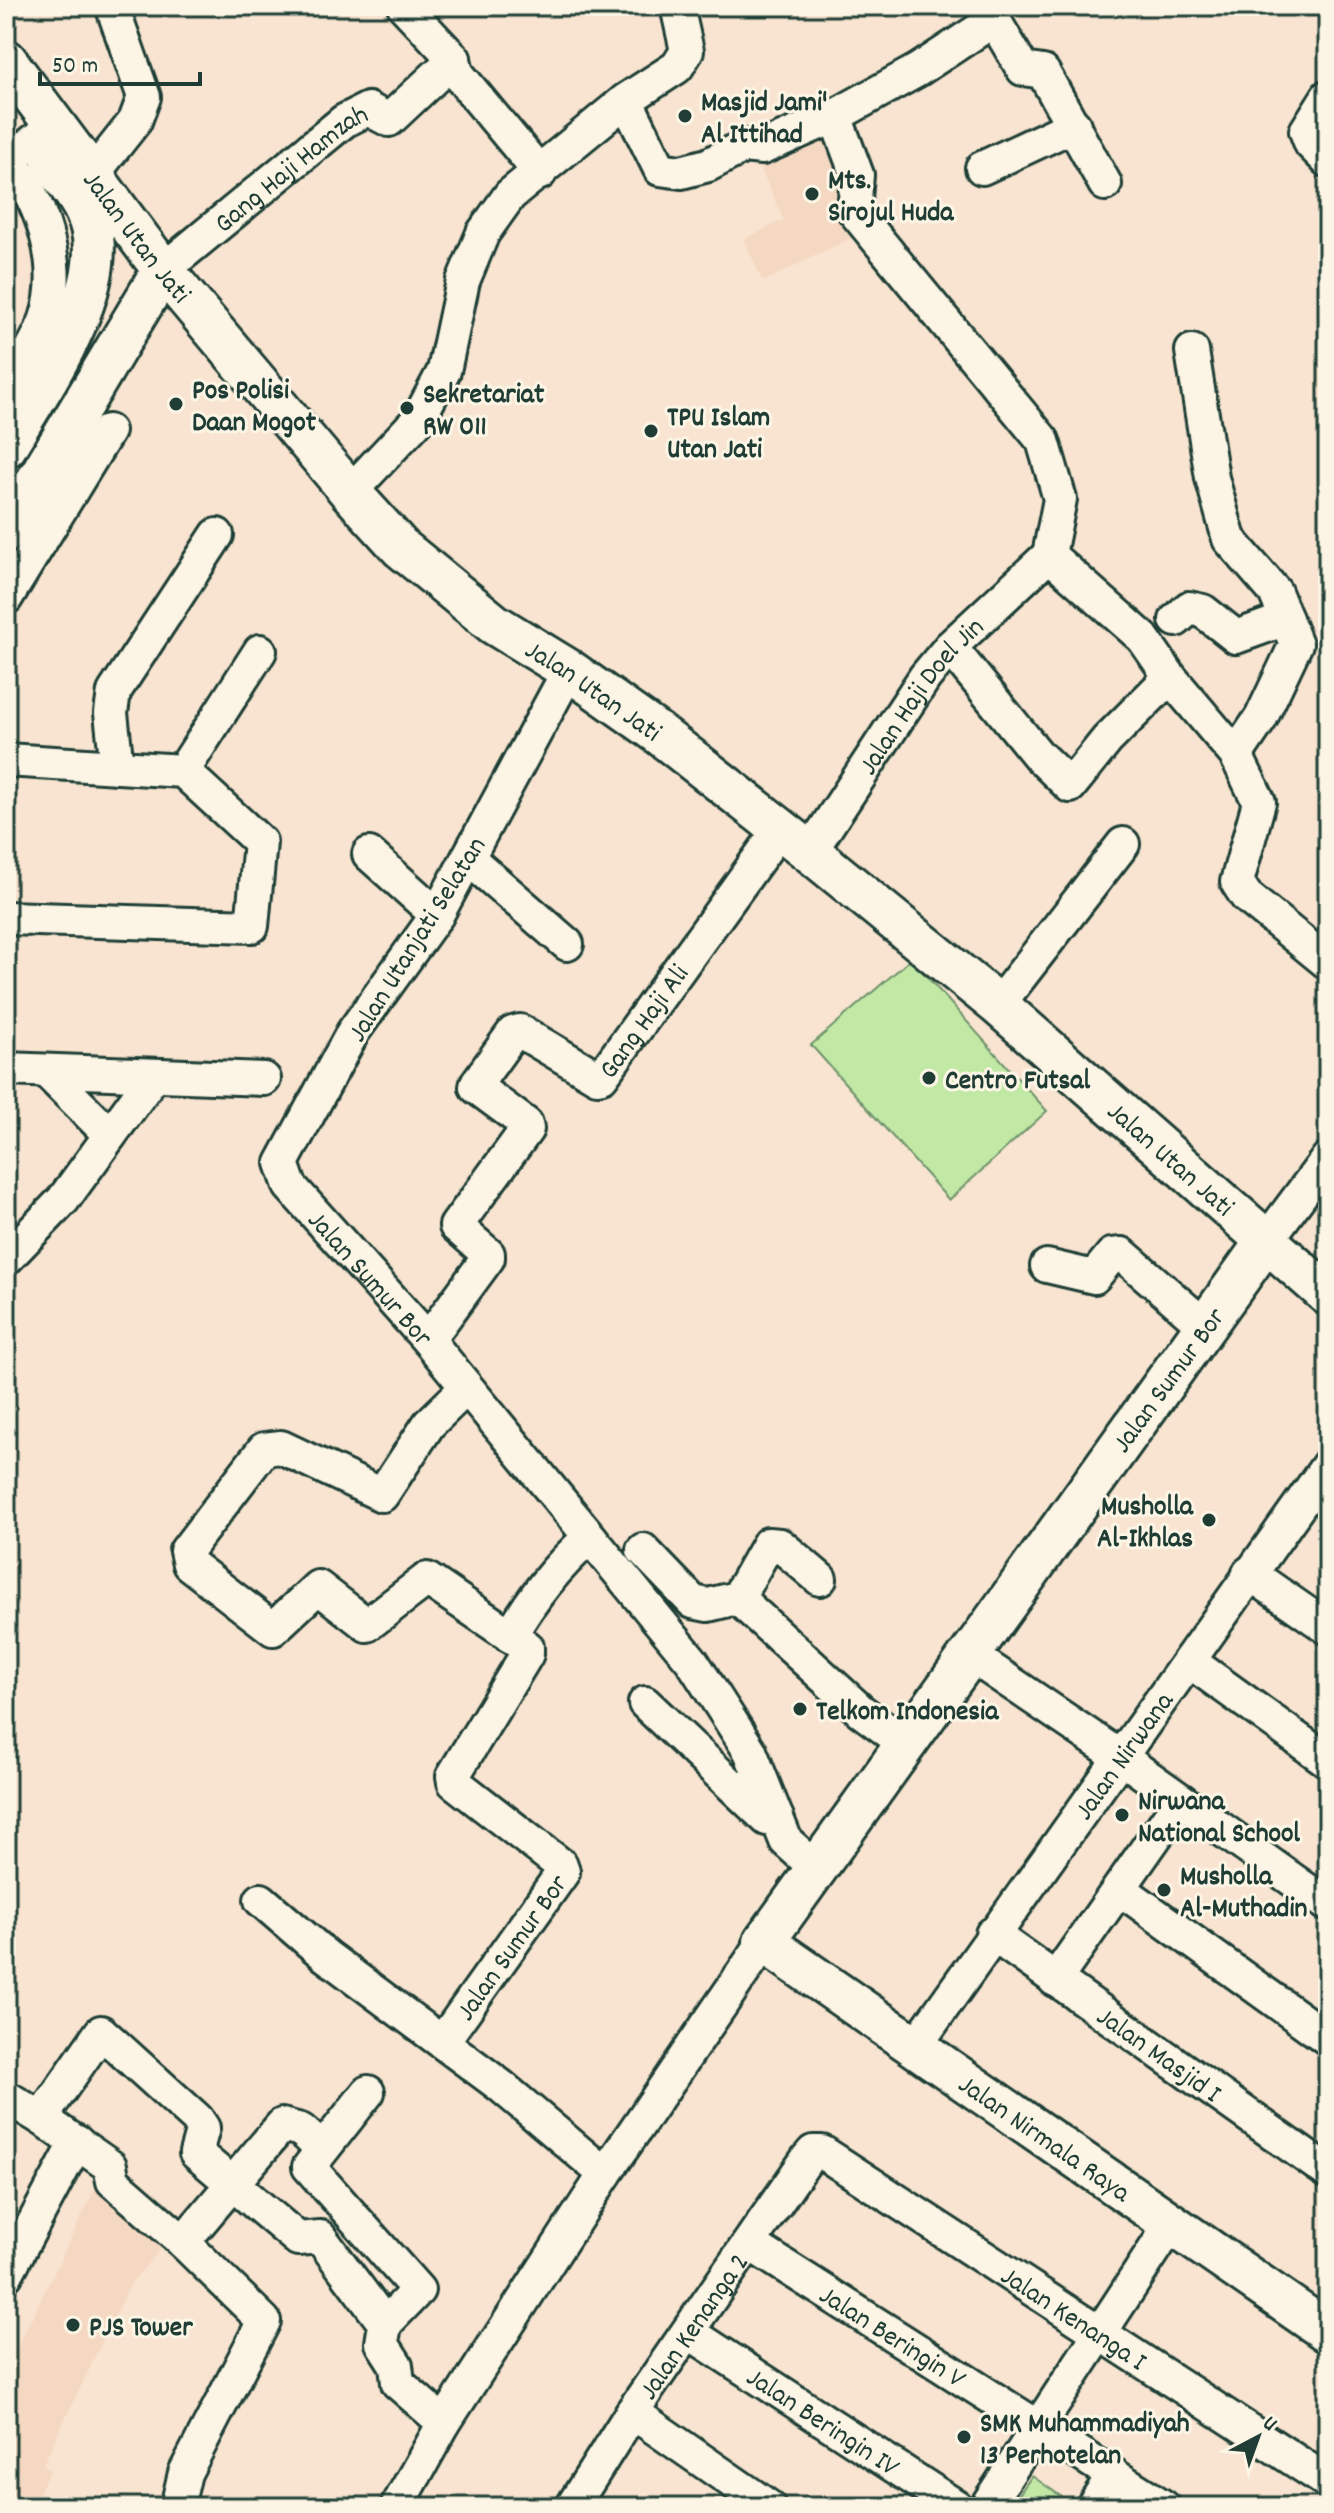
<svg xmlns="http://www.w3.org/2000/svg" width="1334" height="2513" viewBox="0 0 1334 2513" font-family="Dekko,sans-serif">
  <style>
    .built { fill: #f5d8c2 }
    .green { fill: #c1e9a5; stroke: #70936c; stroke-width: 2 }
    .lines { fill: none; stroke-linecap: round; stroke-linejoin: round }
    .minor-casing { stroke: #1f3d34; stroke-width: 38 }
    .major-casing { stroke: #1f3d34; stroke-width: 46 }
    .minor { stroke: #fcf5e5; stroke-width: 32 }
    .major { stroke: #fcf5e5; stroke-width: 40 }
    .poi-dot { fill: #1f3d34; stroke: #fcf5e5; stroke-width: 3 }
    .labels { text-anchor: middle; stroke-width: 6; stroke-linejoin: round; paint-order: stroke }
    .poi-label { font-size: 28px; font-weight: bold; fill: #1f3d34; stroke: #fcf5e5; text-anchor: start }
    .street-label { font-size: 28px; fill: #1f3d34; stroke: #fcf5e5 }
  </style>
  <rect width="100%" height="100%" fill="#f8e4d0"/>
  <filter id="ink" filterUnits="userSpaceOnUse"><feTurbulence type="fractalNoise" baseFrequency=".0125" numOctaves="2"/><feDisplacementMap in="SourceGraphic" scale="16" xChannelSelector="R" yChannelSelector="G"/><feConvolveMatrix kernelMatrix="1 2 1 2 8 2 1 2 1" color-interpolation-filters="sRGB"/></filter>
  <g filter="url(#ink)">
    <g class="built">
      <path d="M835 125 863 232 763 282 744 239 784 220 756 159Z"/>
      <path d="M101 2177 170 2238 131 2283 43 2464 50 2470 32 2507H6V2370Z"/>
    </g>
    <g class="green">
      <path d="M911 959 1047 1111 949 1200 811 1045Z"/>
      <path d="M1032 2476 1072 2504 1070 2507H1010Z"/>
    </g>
    <g class="lines">
      <g class="minor-casing">
        <g id="minor">
          <path d="M404 6 454 59"/>
          <path d="M994 20 1023 69 1043 72 1105 184"/>
          <path d="M454 59 457 73 540 173"/>
          <path d="M1328 96 1306 131 1311 144 1328 161"/>
          <path d="M626 100 660 169 681 172 708 165 744 146 762 148 835 116 918 70 994 20 984 6"/>
          <path d="M835 116 857 175 854 211 1043 441 1060 499 1049 555"/>
          <path d="M6 156C40 199 65 263 46 319 37 344 21 366 6 389"/>
          <path d="M10 160 35 140"/>
          <path d="M982 168 1074 125"/>
          <path d="M93 174 135 121 144 97 112 6"/>
          <path id="s1" d="M163 270 344 121 368 109 389 120 454 59"/>
          <path d="M1192 351 1212 478 1229 539 1275 592 1296 644 1261 718 1236 755"/>
          <path d="M350 492 418 420 444 371 463 281 483 233 510 195 626 100 677 67 687 51 677 6"/>
          <path d="M1049 555 1143 638 1170 677 1236 755 1259 802 1237 882 1246 896 1328 963"/>
          <path d="M6 598 108 431"/>
          <path d="M1176 620 1189 608 1203 611 1236 637 1286 619"/>
          <path d="M950 647 1038 755 1070 786 1107 740 1170 677"/>
          <path id="s2" d="M569 670 437 915 353 1032 282 1163 290 1186 428 1340 692 1661 750 1751 786 1841 817 1869"/>
          <path d="M6 760 183 771 260 842 252 926 6 918"/>
          <path d="M117 767 111 713 114 692 217 535"/>
          <path d="M183 771 260 651"/>
          <path id="s3" d="M810 852 925 677 950 647 1049 555"/>
          <path d="M369 854 437 915"/>
          <path d="M468 858 567 944"/>
          <path d="M998 1005 1123 844"/>
          <path d="M6 1069 264 1079"/>
          <path d="M46 1071 110 1135"/>
          <path d="M1267 1240 1328 1158"/>
          <path d="M6 1259 63 1200 154 1075"/>
          <path d="M1047 1266 1094 1277 1112 1255 1122 1254 1205 1326"/>
          <path id="s4" d="M428 1340 488 1258V1254L456 1226 527 1129 526 1124 476 1087 477 1083 513 1033 520 1031 597 1077 602 1076 780 829"/>
          <path d="M643 1550 693 1602 708 1605 741 1597"/>
          <path d="M1249 1573 1328 1628"/>
          <path d="M820 1579 780 1545 768 1544 742 1590 743 1603 861 1711 906 1744"/>
          <path d="M510 1636C533 1597 556 1567 590 1537"/>
          <path d="M970 1655 1119 1756 1328 1905"/>
          <path d="M1189 1661 1328 1761"/>
          <path d="M645 1703 767 1819 777 1818"/>
          <path d="M1120 1889 1328 2039"/>
          <path d="M261 1900 326 1956 501 2086 605 2174"/>
          <path id="s5" d="M992 1934 1328 2172"/>
          <path d="M1055 1980 1181 1800"/>
          <path id="s6" d="M443 2041 563 1872 561 1865 454 1782 453 1776 527 1654V1647L427 1579 367 1625 318 1587 273 1629 189 1564 186 1551 264 1449 281 1447 382 1495 429 1424 466 1388"/>
          <path id="s7" d="M916 2045 1328 1465"/>
          <path d="M368 2092 309 2167 418 2290 385 2324"/>
          <path d="M6 2097 41 2118 101 2032 197 2119 203 2128 196 2153 298 2239 320 2237 385 2324 382 2343 396 2365 398 2383 444 2423"/>
          <path d="M41 2118 110 2166 113 2181 183 2242 264 2321 185 2473 177 2507"/>
          <path d="M183 2242 282 2125 301 2130 321 2148"/>
          <path id="s8" d="M750 2244 1164 2507"/>
          <path d="M6 2275 77 2142"/>
          <path id="s9" d="M690 2333 957 2507"/>
          <path d="M632 2412 769 2507"/>
          <path d="M397 2507 444 2423 605 2174 764 1942"/>
          <path id="s10" d="M572 2507 632 2412 807 2159 813 2152H822L1328 2482"/>
          <path d="M986 2507 1172 2223"/>
          <path d="M1092 2507 1114 2475"/>
        </g>
      </g>
      <g class="major-casing">
        <g id="major">
          <path id="s11" d="M6 60 163 270 350 492 401 548 494 624 569 670 658 733 810 852 998 1005 1328 1295"/>
          <path d="M6 447C39 391 109 294 91 227 85 203 67 183 52 164"/>
          <path d="M6 532 163 270"/>
          <path id="s12" d="M1267 1240 764 1942 1328 2332"/>
        </g>
      </g>
      <use href="#minor" class="minor"/>
      <use href="#major" class="major"/>
    </g>
  </g>
  <g class="poi-dot">
    <circle cx="685" cy="116" r="8"/>
    <circle cx="812" cy="194" r="8"/>
    <circle cx="176" cy="404" r="8"/>
    <circle cx="407" cy="408" r="8"/>
    <circle cx="651" cy="431" r="8"/>
    <circle cx="929" cy="1078" r="8"/>
    <circle cx="1209" cy="1520" r="8"/>
    <circle cx="800" cy="1709" r="8"/>
    <circle cx="1122" cy="1815" r="8"/>
    <circle cx="1164" cy="1890" r="8"/>
    <circle cx="73" cy="2325" r="8"/>
    <circle cx="964" cy="2437" r="8"/>
  </g>
  <g class="labels">
    <g class="poi-label">
      <text x="701" y="110">Masjid Jami'<tspan x="701" dy="32">Al Ittihad</tspan></text>
      <text x="828" y="188">Mts.<tspan x="828" dy="32">Sirojul Huda</tspan></text>
      <text x="192" y="398">Pos Polisi<tspan x="192" dy="32">Daan Mogot</tspan></text>
      <text x="423" y="402">Sekretariat<tspan x="423" dy="32">RW 011</tspan></text>
      <text x="667" y="425">TPU Islam<tspan x="667" dy="32">Utan Jati</tspan></text>
      <text x="945" y="1088">Centro Futsal</text>
      <text x="1193" y="1514" text-anchor="end">Musholla<tspan x="1193" dy="32">Al-Ikhlas</tspan></text>
      <text x="816" y="1719">Telkom Indonesia</text>
      <text x="1138" y="1809">Nirwana<tspan x="1138" dy="32">National School</tspan></text>
      <text x="1180" y="1884">Musholla<tspan x="1180" dy="32">Al-Muthadin</tspan></text>
      <text x="89" y="2335">PJS Tower</text>
      <text x="980" y="2431">SMK Muhammadiyah<tspan x="980" dy="32">13 Perhotelan</tspan></text>
    </g>
    <g class="street-label">
      <text dy="10" stroke="none"><textPath href="#s1" startOffset="164">Gang Haji Hamzah</textPath></text>
      <text dy="10" stroke="none"><textPath href="#s11" startOffset="220">Jalan Utan Jati</textPath></text>
      <text dy="10" stroke="none"><textPath href="#s11" startOffset="868">Jalan Utan Jati</textPath></text>
      <text dy="10" stroke="none"><textPath href="#s3" startOffset="192">Jalan Haji Doel Jin</textPath></text>
      <text transform="translate(415 938) rotate(-58)" y="10">Jalan Utanjati Selatan</text>
      <text dy="10" stroke="none"><textPath href="#s4" startOffset="572">Gang Haji Ali</textPath></text>
      <text dy="10" stroke="none"><textPath href="#s11" startOffset="1612">Jalan Utan Jati</textPath></text>
      <text dy="10" stroke="none"><textPath href="#s2" startOffset="718">Jalan Sumur Bor</textPath></text>
      <text transform="translate(1167 1379) rotate(-54)" y="10">Jalan Sumur Bor</text>
      <text dy="10" stroke="none"><textPath href="#s7" startOffset="356">Jalan Nirwana</textPath></text>
      <text dy="10" stroke="none"><textPath href="#s6" startOffset="116">Jalan Sumur Bor</textPath></text>
      <text dy="10" stroke="none"><textPath href="#s5" startOffset="206">Jalan Masjid I</textPath></text>
      <text dy="10" stroke="none"><textPath href="#s12" startOffset="1206">Jalan Nirmala Raya</textPath></text>
      <text dy="10" stroke="none"><textPath href="#s10" startOffset="740">Jalan Kenanga I</textPath></text>
      <text dy="10" stroke="none"><textPath href="#s10" startOffset="218">Jalan Kenanga 2</textPath></text>
      <text dy="10" stroke="none"><textPath href="#s8" startOffset="170">Jalan Beringin V</textPath></text>
      <text dy="10" stroke="none"><textPath href="#s9" startOffset="160">Jalan Beringin IV</textPath></text>
    </g>
  </g>
  <rect width="1334" height="2513" fill="none" stroke="#fcf5e5" stroke-width="32"/>
  <rect x="16" y="16" width="1302" height="2481" fill="none" stroke="#1f3d34" stroke-width="3" filter="url(#ink)"/>
  <g transform="translate(1258 2437) rotate(41)" stroke="#fcf5e5" stroke-width="6" paint-order="stroke">
  <path d="M0-6L14 30L0 20L-14 30Z" fill="#1f3d34"/>
  <text y="-12" font-size="22" font-weight="bold" text-anchor="middle" fill="#1f3d34">U</text>
  </g>
  <path d="M40 72v12h160v-12" fill="none" stroke="#1f3d34" stroke-width="4"/>
  <text x="52" y="72" font-size="24" fill="#1f3d34" stroke="#fcf5e5" stroke-width="6" paint-order="stroke">50 m</text>
</svg>
